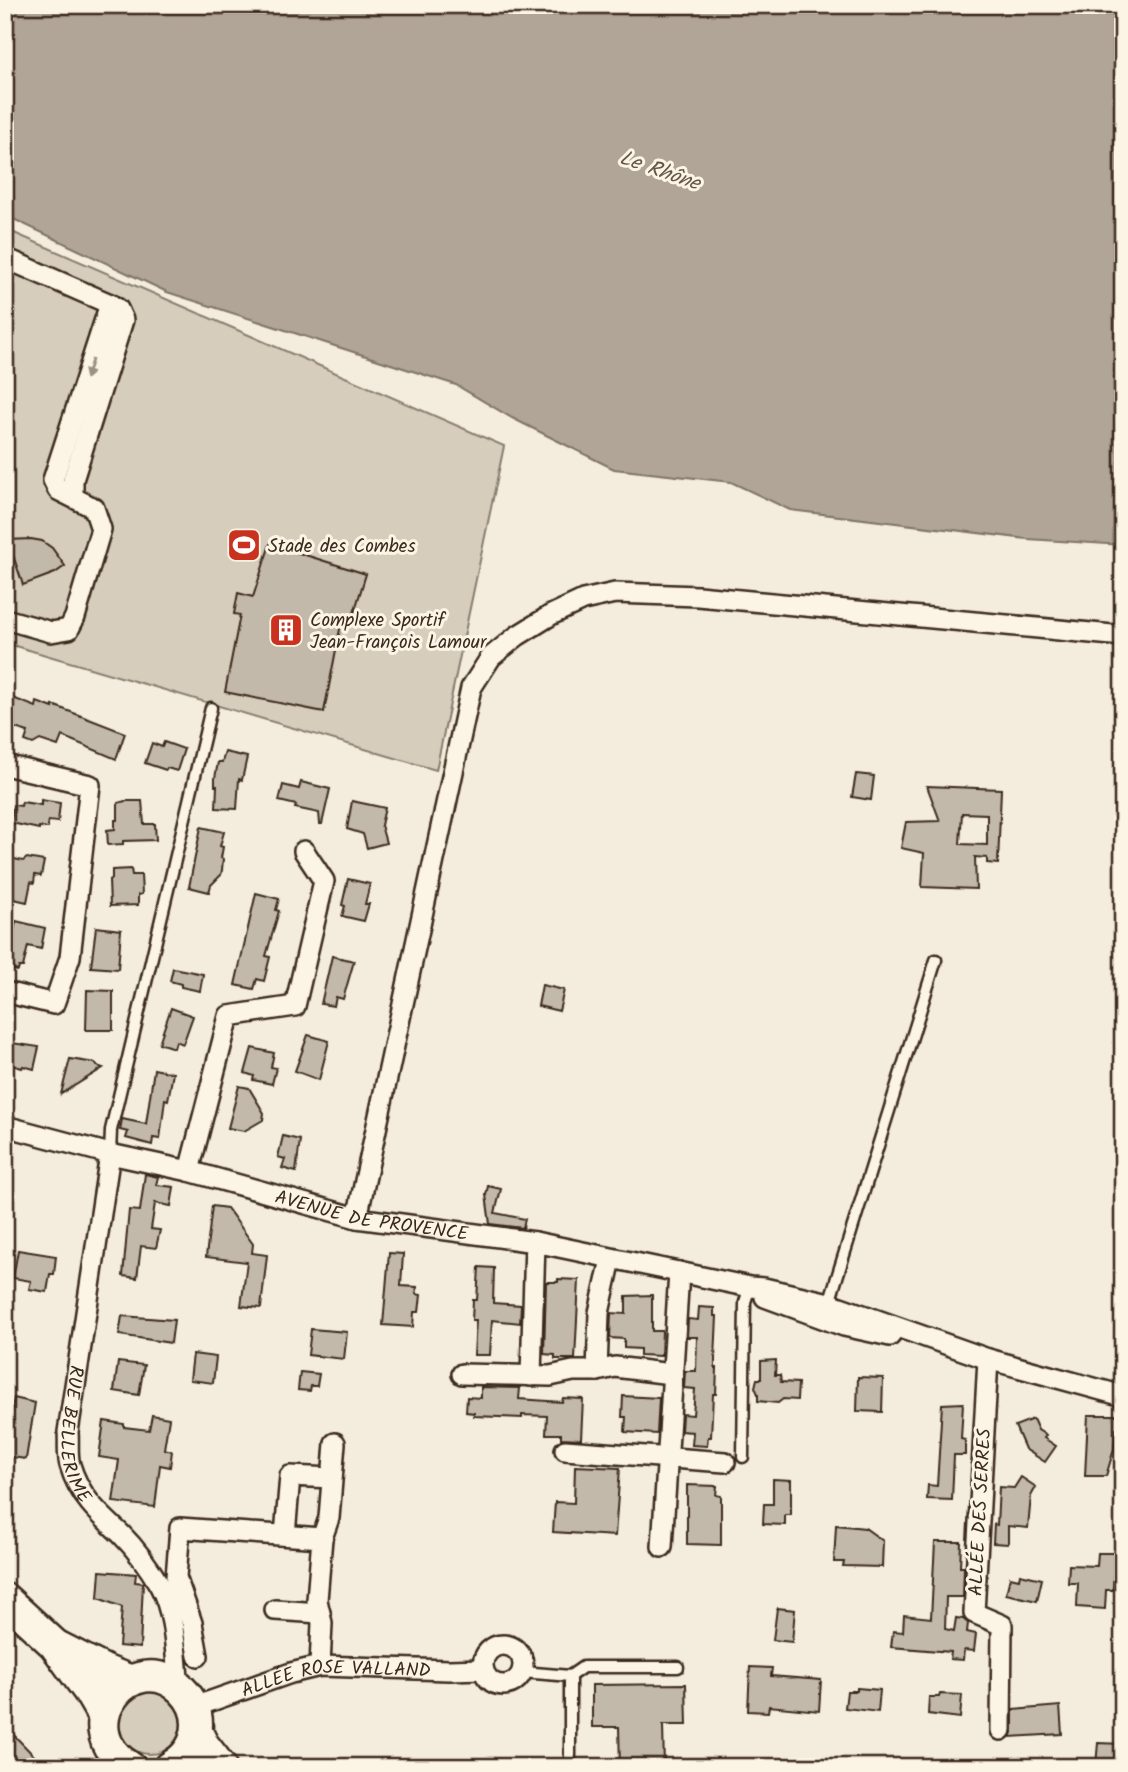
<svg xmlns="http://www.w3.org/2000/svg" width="1128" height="1772" viewBox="0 0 1128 1772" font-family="Kalam,sans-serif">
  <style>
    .green { fill: #d6cdbd; stroke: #887c6e; stroke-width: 2 }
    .water { fill: #b0a596; stroke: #817466; stroke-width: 2 }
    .building { fill: #c3b9aa; stroke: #3b2a1e; stroke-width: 2; fill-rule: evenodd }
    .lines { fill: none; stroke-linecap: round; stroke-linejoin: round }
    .lane-casing { stroke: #3b2a1e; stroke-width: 15 }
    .street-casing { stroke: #3b2a1e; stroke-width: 24 }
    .primary-casing { stroke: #3b2a1e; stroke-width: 35 }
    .lane { stroke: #fcf5e5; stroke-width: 10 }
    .street { stroke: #fcf5e5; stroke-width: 19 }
    .primary { stroke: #fcf5e5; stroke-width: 30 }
    .oneway { fill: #9c9082 }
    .labels { text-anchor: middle; stroke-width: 6; stroke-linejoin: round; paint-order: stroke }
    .poi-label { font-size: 19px; fill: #3b2a1e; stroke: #fcf5e5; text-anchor: start }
    .street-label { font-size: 19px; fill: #3b2a1e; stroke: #fcf5e5 }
    .water-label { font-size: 21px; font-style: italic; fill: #645548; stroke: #fcf5e5 }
  </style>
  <rect width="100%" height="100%" fill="#f4eddd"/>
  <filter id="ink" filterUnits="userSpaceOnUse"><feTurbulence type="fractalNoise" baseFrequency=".0143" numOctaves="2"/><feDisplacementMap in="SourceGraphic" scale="14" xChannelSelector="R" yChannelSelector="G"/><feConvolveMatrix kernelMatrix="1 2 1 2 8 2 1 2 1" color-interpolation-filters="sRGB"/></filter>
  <g filter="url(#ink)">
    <g class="green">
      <path d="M5 229 504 446 436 770 5 643Z"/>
      <circle cx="150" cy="1723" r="31"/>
    </g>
    <path class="water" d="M5 5H1123V545L1027 539 790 510 731 482 614 469 512 418 456 385 167 292 5 215Z"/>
    <g class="building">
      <path d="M31 539 42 541 52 548 65 566 55 573 23 585 8 540Z"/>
      <path d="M270 544 366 574 350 626 341 624 324 712 225 692 240 615 234 614 238 593 253 597Z"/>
      <path d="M5 695 36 707 37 702 53 708V705L125 733 116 759 62 736 58 746 40 740 33 744 25 741 28 732 5 725Z"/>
      <path d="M164 742 184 749 177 771 167 768 166 770 145 763 152 743 162 747Z"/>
      <path d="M225 752 247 757 242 780 239 779 237 809 216 808 217 786H215V778L218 762H222Z"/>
      <path d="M856 774 874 776 871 800 852 797Z"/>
      <path d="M301 782 330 789 322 824H320L319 813 295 808 296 805 279 801 283 785 299 789Z"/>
      <path d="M927 786 1001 789 998 864 987 863V858L975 857 976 889 922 887 924 853 901 848 906 822 940 821ZM962 813 987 814V845L960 844Z"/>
      <path d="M41 800 60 803 58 822 48 821V828L39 827V829L11 823 13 805 21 806 22 802 41 805Z"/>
      <path d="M125 801H142L144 824H155L156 840 123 841V844L108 845 107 830 115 829V820H118V803Z"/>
      <path d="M352 801 385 808 381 825 386 843 367 848 363 834 347 829Z"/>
      <path d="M201 827 224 832 220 846 223 847 221 858 223 859 222 870 221 875 211 885 209 892 189 887Z"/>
      <path d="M5 857 23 861 27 858 44 861 41 876 35 875 34 883 31 882 27 902 5 897Z"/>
      <path d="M131 869 132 875H141L142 894 138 895V905L110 906 109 880 112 879V870Z"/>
      <path d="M348 879 370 884 365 904H369L364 921 342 916 345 906 342 905Z"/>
      <path d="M256 893 279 899 276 910 279 911 266 956 270 957 264 981 257 979 254 989 235 985Z"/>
      <path d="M16 921 45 928 41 949 28 946 23 967H19L18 971 5 968Z"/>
      <path d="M96 927 121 930 118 969 91 967Z"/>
      <path d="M332 956 354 961 343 999 336 997 334 1006 321 1004Z"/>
      <path d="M173 968 203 974 200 991 181 987V984L170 981Z"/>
      <path d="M542 985 564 990 559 1011 538 1006Z"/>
      <path d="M87 990 113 991V1030H86Z"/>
      <path d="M171 1008 193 1016 183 1044 176 1041 174 1048 159 1043Z"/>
      <path d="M308 1035 329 1041 319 1080 295 1071Z"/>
      <path d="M5 1042 39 1047 34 1069 23 1066 22 1068 5 1063Z"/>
      <path d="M252 1048 274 1053 271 1067 276 1068 272 1084 253 1080 254 1076 245 1073Z"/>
      <path d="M70 1059 95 1063 97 1066 103 1068 61 1094Z"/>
      <path d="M154 1069 173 1073 168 1100 165 1099 160 1139 153 1138 152 1145 126 1138 128 1132 120 1130 122 1119 146 1124Z"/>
      <path d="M239 1086 249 1088 264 1113 263 1120 244 1131 228 1128Z"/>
      <path d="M283 1136 300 1140 296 1172 282 1168 285 1159 278 1157Z"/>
      <path d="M145 1174 158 1177 156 1185 174 1187 171 1206 155 1203 151 1229 160 1230 156 1248 141 1246 137 1278 123 1276 129 1210 140 1211Z"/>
      <path d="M488 1186 501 1189 495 1213 525 1219 523 1228 490 1224 486 1195Z"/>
      <path d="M212 1206 227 1208 253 1244 252 1253 267 1255 261 1308 241 1306 247 1262 206 1257Z"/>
      <path d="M18 1250 56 1256 54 1274H50L47 1292 29 1289 31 1281 13 1278Z"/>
      <path d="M389 1253 403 1254 401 1286 417 1287 416 1294 421 1295 419 1312H414L413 1327 383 1325Z"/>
      <path d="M479 1267 494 1268 493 1303 521 1305 520 1323 492 1320 490 1355H474L476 1320H472L473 1300H477Z"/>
      <path d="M558 1279 579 1280 575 1359H555V1355L544 1354 546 1282H558Z"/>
      <path d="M652 1295V1331H662L661 1356 640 1355V1349L624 1348V1339L610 1338 611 1313 626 1314V1296Z"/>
      <path d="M699 1307 714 1308V1316H717L715 1359V1368H717L716 1394H713L711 1437H708L707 1446 692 1445 693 1432 681 1431 682 1414 693 1415 695 1389 684 1388 685 1371H696L697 1337H687L688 1319 698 1320Z"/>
      <path d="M122 1316 174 1320 171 1343 119 1335Z"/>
      <path d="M311 1329 347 1332 344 1359 308 1355Z"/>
      <path d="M193 1354 216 1357 213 1383 190 1380Z"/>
      <path d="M776 1360 775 1375H780L781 1382 798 1383 797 1400 783 1399 778 1403 758 1401V1394L755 1387 757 1379H761V1361Z"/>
      <path d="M118 1362 144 1365 139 1395 114 1391Z"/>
      <path d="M300 1372 319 1374 317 1386H311L310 1391 298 1390Z"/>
      <path d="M858 1377 883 1378 882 1412 857 1411Z"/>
      <path d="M481 1387 520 1388 519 1399 562 1402 563 1398 583 1399 581 1439 561 1438V1434H546L547 1416 522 1415V1418L474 1416V1413L466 1412 467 1397 481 1398Z"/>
      <path d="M623 1396 659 1398 657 1434 625 1432 626 1417H622Z"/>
      <path d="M14 1398 35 1403 26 1459 5 1456 8 1433 5 1432V1417L10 1418Z"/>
      <path d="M963 1403 961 1439 965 1440V1455H954L952 1500 927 1499 928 1485 937 1486 942 1404Z"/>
      <path d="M152 1415 169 1418 164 1449 172 1451 170 1467 160 1465 155 1507 113 1502 119 1460 99 1457 104 1421 124 1424V1427L149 1430Z"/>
      <path d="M1088 1415H1123L1122 1429H1116L1114 1449 1106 1476H1085Z"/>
      <path d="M1033 1419 1038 1430 1046 1435 1044 1438 1056 1446 1045 1462 1025 1449 1015 1426Z"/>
      <path d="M575 1466 620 1468 615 1536 553 1532 555 1502 574 1503Z"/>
      <path d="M1021 1477 1036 1487 1031 1496 1028 1528 1008 1526V1544L993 1543 994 1524 997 1525 999 1487 1014 1488Z"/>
      <path d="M773 1479 791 1480V1515H785V1525L763 1524 764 1504H773Z"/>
      <path d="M687 1485 717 1486 716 1495 721 1496V1545L687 1544Z"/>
      <path d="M836 1525 865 1528 883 1541 882 1567 843 1566 844 1562H834Z"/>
      <path d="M935 1542H961L960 1567H964L963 1597H946L945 1629 954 1631 956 1618 963 1619 968 1623 967 1632 976 1634 974 1651 964 1650 963 1660 950 1659 951 1652 891 1647 893 1631 903 1632 904 1615 931 1618Z"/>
      <path d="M1098 1553H1115L1113 1590H1106L1105 1609 1077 1607 1078 1583H1068L1069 1565 1097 1566Z"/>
      <path d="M100 1571 136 1574 135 1582 143 1583 140 1648 119 1646 122 1607 98 1598Z"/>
      <path d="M1020 1574 1042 1579 1037 1601 1006 1594 1010 1577 1019 1579Z"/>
      <path d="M777 1608 795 1610 792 1642 773 1640Z"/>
      <path d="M750 1667 772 1668 771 1676 821 1680 819 1711 769 1706 768 1712 748 1711Z"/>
      <path d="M686 1684 687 1725H663L664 1767H620L619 1727H592V1685Z"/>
      <path d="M857 1688 880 1690 878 1712 845 1708 847 1691H857Z"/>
      <path d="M940 1694 962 1695 960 1718 928 1714 929 1697H939Z"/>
      <path d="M1060 1706 1062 1734 1010 1737 1013 1730V1710Z"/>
      <path d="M5 1726 45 1767H5Z"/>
      <path d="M1098 1743 1123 1744V1767L1096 1765Z"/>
    </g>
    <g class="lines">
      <g class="lane-casing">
        <g id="lane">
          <path d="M1122 636 1123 659"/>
          <path d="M110 1154 111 1130 211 708"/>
          <path d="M829 1303 936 960"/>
          <path d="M743 1457 745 1302 750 1287"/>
          <path d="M522 1672 570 1676V1767"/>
          <path d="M570 1676 583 1667H678"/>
        </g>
      </g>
      <g class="street-casing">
        <g id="street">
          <path d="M5 258 110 304 118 309 123 320 73 480V497"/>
          <path d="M5 619 51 632 69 629 75 617 101 529 94 508 58 490 53 480 110 304"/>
          <path d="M5 765 90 785 70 957 54 1004 5 992"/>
          <path id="s1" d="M5 1126 110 1154 189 1171 357 1218 535 1242 750 1287 764 1288 829 1303 988 1359 1123 1396"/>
          <path id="s2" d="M110 1154 68 1432C69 1443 67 1455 70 1465 79 1496 98 1513 121 1534 136 1549 149 1567 160 1586 176 1616 175 1654 179 1687"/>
          <path d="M189 1171 229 1016 295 1006 324 881 304 851"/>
          <path d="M357 1218 471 688 491 657 517 636 551 615 583 600 615 593 698 596 1123 636"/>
          <path d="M765 1297 844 1326 890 1336"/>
          <path d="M988 1359 974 1613 1002 1625 1001 1730"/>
          <path d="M597 1371 599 1313 611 1259"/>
          <path d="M462 1374 550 1376 573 1371H597L615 1367 671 1374"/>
          <path d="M531 1376 535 1242"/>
          <path d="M565 1450 725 1462"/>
          <path d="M285 1535 290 1476 332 1478"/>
          <path d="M322 1538 329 1518 335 1443"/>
          <path d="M662 1547 679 1272"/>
          <path d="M275 1610 320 1613"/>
          <circle cx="503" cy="1665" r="20"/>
          <path d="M198 1656 192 1623 176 1577 180 1528 322 1538 317 1600 322 1623 320 1666"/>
          <path id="s3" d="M194 1707 291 1673 320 1666 449 1670 483 1669"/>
        </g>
      </g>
      <g class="primary-casing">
        <g id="primary">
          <path d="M5 1599 54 1644 89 1692 103 1716"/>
          <path d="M59 1647 106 1671 131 1681"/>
          <path d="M197 1732 203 1744 221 1767"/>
          <path d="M130 1767C65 1728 133 1643 182 1690 191 1699 197 1711 197 1724 197 1743 186 1758 170 1767"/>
        </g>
      </g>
      <use href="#lane" class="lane"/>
      <use href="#street" class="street"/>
      <use href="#primary" class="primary"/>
    </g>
    <defs><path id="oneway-solid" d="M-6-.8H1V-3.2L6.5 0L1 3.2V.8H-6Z" transform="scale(1.75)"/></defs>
    <use class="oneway" href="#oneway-solid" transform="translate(89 369) rotate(108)"/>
  </g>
  <defs>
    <g id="stadium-square" transform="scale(1.75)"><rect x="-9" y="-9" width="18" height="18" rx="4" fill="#c8321e" stroke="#fcf5e5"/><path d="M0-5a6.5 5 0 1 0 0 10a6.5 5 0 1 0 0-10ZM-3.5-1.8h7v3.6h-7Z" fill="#fff"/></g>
    <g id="building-square" transform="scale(1.75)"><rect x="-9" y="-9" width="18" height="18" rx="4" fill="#c8321e" stroke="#fcf5e5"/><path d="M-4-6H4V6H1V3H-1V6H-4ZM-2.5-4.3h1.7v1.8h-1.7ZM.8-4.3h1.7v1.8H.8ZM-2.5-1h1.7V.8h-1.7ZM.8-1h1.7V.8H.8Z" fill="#fff"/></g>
  </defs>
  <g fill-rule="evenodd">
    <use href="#stadium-square" x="244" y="545"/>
    <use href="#building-square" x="286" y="630"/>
  </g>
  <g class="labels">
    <g class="poi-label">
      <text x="268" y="552">Stade des Combes</text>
      <text x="310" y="626">Complexe Sportif<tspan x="310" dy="22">Jean-François Lamour</tspan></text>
    </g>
    <g class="street-label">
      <text dy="7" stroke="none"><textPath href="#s1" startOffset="378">AVENUE DE PROVENCE</textPath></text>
      <text dy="7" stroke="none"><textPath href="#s2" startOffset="284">RUE BELLERIME</textPath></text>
      <text transform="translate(979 1512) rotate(-87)" y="7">ALLÉE DES SERRES</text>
      <text dy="7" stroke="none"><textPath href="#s3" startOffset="147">ALLÉE ROSE VALLAND</textPath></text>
    </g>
    <g class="water-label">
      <text transform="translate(660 170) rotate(19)" y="7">Le Rhône</text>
    </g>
  </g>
  <rect width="1128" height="1772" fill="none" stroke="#fcf5e5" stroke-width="28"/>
  <rect x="14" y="14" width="1100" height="1744" fill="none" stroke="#3b2a1e" stroke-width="2.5" filter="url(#ink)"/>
</svg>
